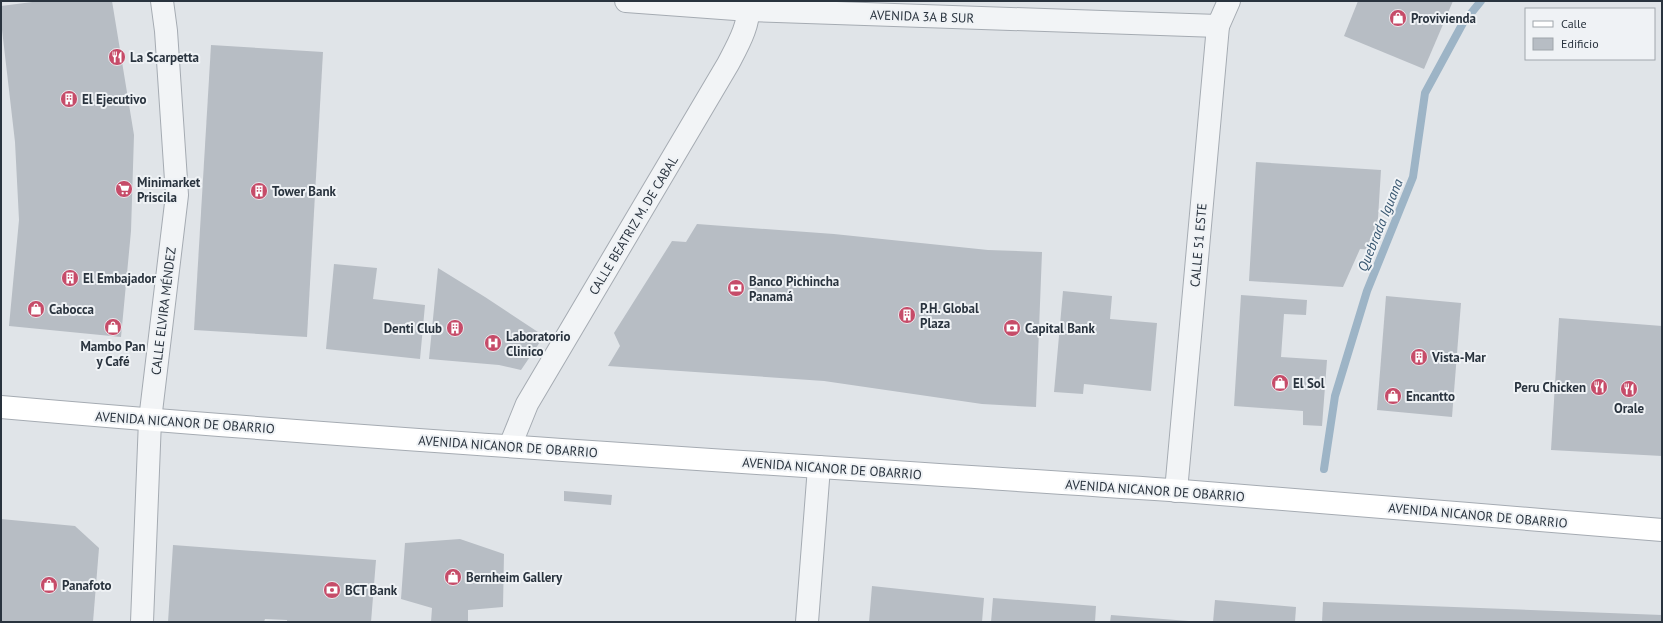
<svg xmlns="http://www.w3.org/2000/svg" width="1663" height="623" viewBox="0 0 1663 623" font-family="'PT Sans',sans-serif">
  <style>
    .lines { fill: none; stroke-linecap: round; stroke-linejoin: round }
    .stream { stroke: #9db4c6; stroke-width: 8 }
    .building { fill: #b7bdc4 }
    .minor-casing { stroke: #a5abb2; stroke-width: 24 }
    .secondary-casing { stroke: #a5abb2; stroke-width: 24 }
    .minor { stroke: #f2f4f6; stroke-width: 22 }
    .secondary { stroke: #fff; stroke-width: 22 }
    .labels { text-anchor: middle; stroke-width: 4; stroke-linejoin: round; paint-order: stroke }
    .street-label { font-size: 13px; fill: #29333e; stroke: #eff2f5 }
    .poi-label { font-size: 13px; font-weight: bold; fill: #29333e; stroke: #eff2f5; text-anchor: start }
    .water-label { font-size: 14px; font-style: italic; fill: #36556f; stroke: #eff2f5 }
  </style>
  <rect width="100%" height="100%" fill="#e0e4e8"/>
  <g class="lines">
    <path class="stream" d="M1324 469 1335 396 1367 291 1413 177 1425 93 1463 23 1481 1"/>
  </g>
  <g class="building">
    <path d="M40 1H112L134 135 131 231 121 337 9 326 19 220 15 142 1 21V6Z"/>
    <path d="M1358 1H1453L1424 69 1344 36Z"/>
    <path d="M211 45 323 52 307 337 194 330Z"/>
    <path d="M1256 162 1381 170 1376 250 1360 249 1343 287 1249 281Z"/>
    <path d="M697 224 834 234 988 250 1042 252 1036 407 982 404 824 381 608 366 620 346 614 333 672 241 686 242Z"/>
    <path d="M334 264 377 268 373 299 425 305 420 359 326 349Z"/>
    <path d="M438 268 485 297 544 336 521 370 499 365 429 359Z"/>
    <path d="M1063 291 1112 296 1110 319 1157 323 1151 391 1084 384 1083 394 1054 392Z"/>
    <path d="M1241 295 1307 300 1306 315 1284 314 1281 357 1327 360 1322 426 1303 425V411L1234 406Z"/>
    <path d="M1386 296 1461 303 1452 417 1377 410Z"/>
    <path d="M1559 318 1662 326V456L1551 450Z"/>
    <path d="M564 491 612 495 611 505 564 501Z"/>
    <path d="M1 519 75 526 99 548 93 622H1Z"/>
    <path d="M460 539 504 554 503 607 468 610V622H431L432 608 401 599 405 543Z"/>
    <path d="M173 545 376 560 371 622H287V620L265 619 264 622H168Z"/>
    <path d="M872 586 984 598 982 622H869Z"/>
    <path d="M993 598 1096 606 1095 622H991Z"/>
    <path d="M1215 600 1296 607 1295 622H1213Z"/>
    <path d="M1323 602 1662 615V622H1322Z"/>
    <path d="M1111 615 1189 621V622H1110Z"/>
  </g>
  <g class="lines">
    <g class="minor-casing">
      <g id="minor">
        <path d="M626 1 749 10 1218 26"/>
        <path d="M510 446 527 404 728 64C738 45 751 23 748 1"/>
        <path d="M1176 491 1218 26 1229 1"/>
        <path d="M142 622 150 420 177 195 166 31 162 1"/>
        <path d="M807 622 819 467"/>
      </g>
    </g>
    <g class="secondary-casing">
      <path id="secondary" d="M1 407C390 441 780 464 1170 490 1334 502 1498 517 1662 530"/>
    </g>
    <use href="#minor" class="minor"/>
    <use href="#secondary" class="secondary"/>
  </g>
  <defs>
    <g id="shop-disc" transform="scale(0.9)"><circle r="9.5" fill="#c64c69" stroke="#eff2f5"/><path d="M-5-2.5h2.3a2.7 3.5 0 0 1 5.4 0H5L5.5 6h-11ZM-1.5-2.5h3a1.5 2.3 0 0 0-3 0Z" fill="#fff"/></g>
    <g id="restaurant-disc" transform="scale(0.9)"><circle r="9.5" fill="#c64c69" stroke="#eff2f5"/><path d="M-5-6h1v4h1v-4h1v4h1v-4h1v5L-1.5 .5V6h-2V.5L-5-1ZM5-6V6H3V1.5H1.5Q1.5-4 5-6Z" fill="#fff"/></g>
    <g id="building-disc" transform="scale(0.9)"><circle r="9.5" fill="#c64c69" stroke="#eff2f5"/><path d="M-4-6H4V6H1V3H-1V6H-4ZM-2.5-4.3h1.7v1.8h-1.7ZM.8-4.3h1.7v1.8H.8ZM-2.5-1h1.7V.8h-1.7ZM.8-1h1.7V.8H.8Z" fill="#fff"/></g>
    <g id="supermarket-disc" transform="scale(0.9)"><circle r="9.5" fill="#c64c69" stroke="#eff2f5"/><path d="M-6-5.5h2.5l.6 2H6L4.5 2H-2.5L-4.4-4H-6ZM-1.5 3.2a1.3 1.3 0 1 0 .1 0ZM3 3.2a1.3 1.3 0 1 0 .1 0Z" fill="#fff"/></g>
    <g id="bank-disc" transform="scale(0.9)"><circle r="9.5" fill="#c64c69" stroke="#eff2f5"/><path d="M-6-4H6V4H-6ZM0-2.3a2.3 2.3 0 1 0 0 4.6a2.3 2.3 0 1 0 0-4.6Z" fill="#fff"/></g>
    <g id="hospital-disc" transform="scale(0.9)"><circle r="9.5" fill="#c64c69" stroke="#eff2f5"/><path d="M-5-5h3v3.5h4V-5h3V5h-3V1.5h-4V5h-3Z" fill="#fff"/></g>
  </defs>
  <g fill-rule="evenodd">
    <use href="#shop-disc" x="1398" y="18"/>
    <use href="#restaurant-disc" x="117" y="57"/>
    <use href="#building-disc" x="69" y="99"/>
    <use href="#supermarket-disc" x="124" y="189"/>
    <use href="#building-disc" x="259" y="191"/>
    <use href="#building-disc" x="70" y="278"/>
    <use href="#bank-disc" x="736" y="288"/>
    <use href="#shop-disc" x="36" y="309"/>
    <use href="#building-disc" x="907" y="315"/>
    <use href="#shop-disc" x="113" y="327"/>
    <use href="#building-disc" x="455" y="328"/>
    <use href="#bank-disc" x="1012" y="328"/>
    <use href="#hospital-disc" x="493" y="343"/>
    <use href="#building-disc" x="1419" y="357"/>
    <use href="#shop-disc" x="1280" y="383"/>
    <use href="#restaurant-disc" x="1599" y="387"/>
    <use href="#restaurant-disc" x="1629" y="389"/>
    <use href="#shop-disc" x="1393" y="396"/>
    <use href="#shop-disc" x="453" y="577"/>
    <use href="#shop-disc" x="49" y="585"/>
    <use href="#bank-disc" x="332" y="590"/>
  </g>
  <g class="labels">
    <g class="street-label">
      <text transform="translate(922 16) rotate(2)" y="5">AVENIDA 3A B SUR</text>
      <text transform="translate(633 225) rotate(-59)" y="5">CALLE BEATRIZ M. DE CABAL</text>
      <text transform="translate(1198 245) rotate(-85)" y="5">CALLE 51 ESTE</text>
      <text transform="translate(163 311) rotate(-83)" y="5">CALLE ELVIRA MÉNDEZ</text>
      <text transform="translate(185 422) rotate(4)" y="5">AVENIDA NICANOR DE OBARRIO</text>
      <text transform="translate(508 446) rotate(4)" y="5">AVENIDA NICANOR DE OBARRIO</text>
      <text transform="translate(832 468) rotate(4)" y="5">AVENIDA NICANOR DE OBARRIO</text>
      <text transform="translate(1155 490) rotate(4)" y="5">AVENIDA NICANOR DE OBARRIO</text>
      <text transform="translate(1478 515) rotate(5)" y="5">AVENIDA NICANOR DE OBARRIO</text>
    </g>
    <g class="poi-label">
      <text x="1411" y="23">Provivienda</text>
      <text x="130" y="62">La Scarpetta</text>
      <text x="82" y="104">El Ejecutivo</text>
      <text x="137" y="187">Minimarket<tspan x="137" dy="15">Priscila</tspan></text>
      <text x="272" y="196">Tower Bank</text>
      <text x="83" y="283">El Embajador</text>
      <text x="749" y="286">Banco Pichincha<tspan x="749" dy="15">Panamá</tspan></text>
      <text x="920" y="313">P.H. Global<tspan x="920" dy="15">Plaza</tspan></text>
      <text x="49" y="314">Cabocca</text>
      <text x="442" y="333" text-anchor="end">Denti Club</text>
      <text x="1025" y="333">Capital Bank</text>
      <text x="506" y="341">Laboratorio<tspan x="506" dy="15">Clinico</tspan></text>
      <text x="113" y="351" text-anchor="middle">Mambo Pan<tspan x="113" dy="15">y Café</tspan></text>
      <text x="1432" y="362">Vista-Mar</text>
      <text x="1293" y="388">El Sol</text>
      <text x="1586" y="392" text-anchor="end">Peru Chicken</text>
      <text x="1406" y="401">Encantto</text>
      <text x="1629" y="413" text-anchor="middle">Orale</text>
      <text x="466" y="582">Bernheim Gallery</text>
      <text x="62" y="590">Panafoto</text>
      <text x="345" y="595">BCT Bank</text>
    </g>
    <g class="water-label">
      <text transform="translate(1380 225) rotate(-68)" y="5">Quebrada Iguana</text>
    </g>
  </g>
  <rect width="1663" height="623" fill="none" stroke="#29333e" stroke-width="4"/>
  <rect x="1525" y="8" width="130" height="52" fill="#eff2f5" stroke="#a0a6ac"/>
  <rect x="1533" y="21" width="20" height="6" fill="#ffffff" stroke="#a0a6ac"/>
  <text x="1561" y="28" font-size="12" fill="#29333e">Calle</text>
  <rect x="1533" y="38" width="20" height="12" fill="#b7bdc4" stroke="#a0a6ac"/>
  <text x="1561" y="48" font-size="12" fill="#29333e">Edificio</text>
</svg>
